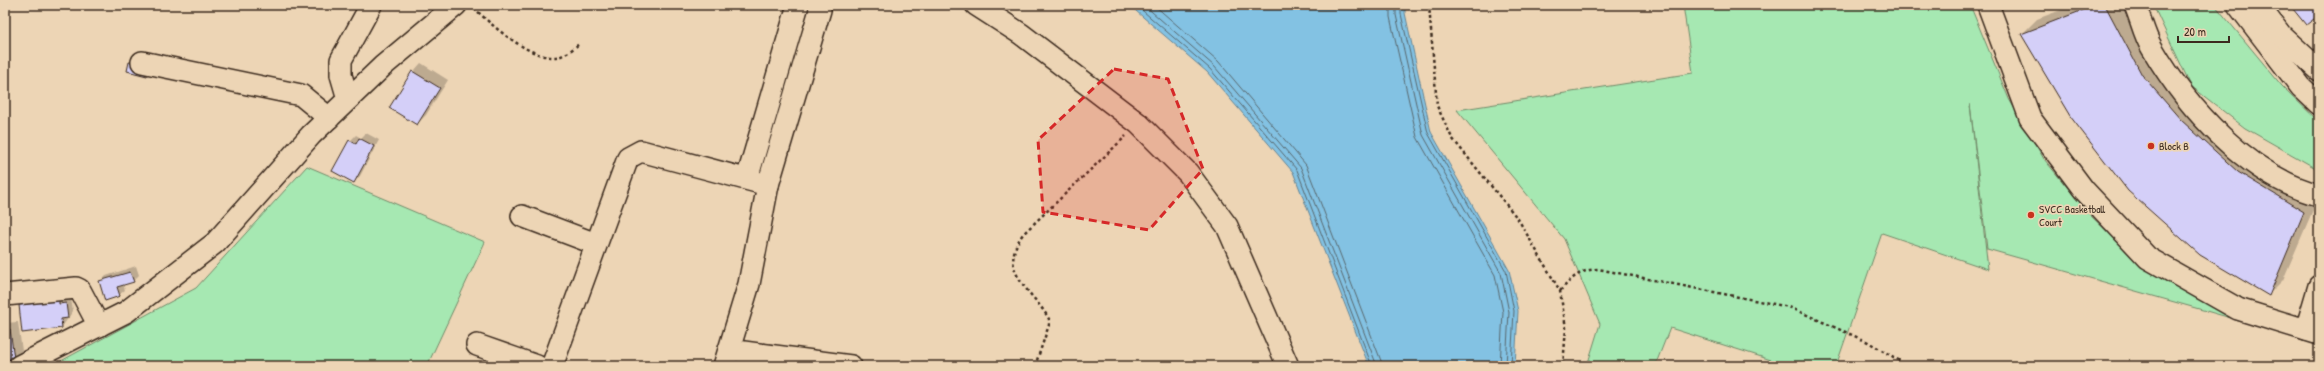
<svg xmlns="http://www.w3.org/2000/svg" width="2324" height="371" viewBox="0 0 2324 371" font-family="'Patrick Hand',sans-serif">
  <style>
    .green { fill: #a6e8b2; stroke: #708968 }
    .water { fill: #83c2e3; stroke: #668594 }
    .shadow { fill: #0003 }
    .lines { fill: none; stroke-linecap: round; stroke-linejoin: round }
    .shore { stroke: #58676d; stroke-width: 1 }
    .building { fill: #d4cff8; stroke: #3b2a1e }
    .minor-casing { stroke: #3b2a1e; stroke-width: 24 }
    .path { stroke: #3b2a1e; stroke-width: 2.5; stroke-dasharray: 3 3; stroke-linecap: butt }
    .minor { stroke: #edd5b5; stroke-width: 21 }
    .marked { fill: #d62828; fill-opacity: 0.2; stroke: #d62828; stroke-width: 3; stroke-dasharray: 8 5; stroke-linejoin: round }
    .poi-dot { fill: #c8321e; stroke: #edd5b5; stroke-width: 1.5 }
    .labels { text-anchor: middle; stroke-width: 3.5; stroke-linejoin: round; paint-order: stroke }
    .poi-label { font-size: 11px; fill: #3b2a1e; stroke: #edd5b5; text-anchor: start }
  </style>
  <rect width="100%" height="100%" fill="#edd5b5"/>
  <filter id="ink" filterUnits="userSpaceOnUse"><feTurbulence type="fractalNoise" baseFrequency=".025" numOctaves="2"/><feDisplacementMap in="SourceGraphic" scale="8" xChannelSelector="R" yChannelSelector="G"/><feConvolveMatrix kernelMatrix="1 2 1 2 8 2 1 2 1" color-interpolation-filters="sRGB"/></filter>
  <g filter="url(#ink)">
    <g class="green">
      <path d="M1683 5H1970L2009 99 2044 159 2089 214 2139 262 2241 297 2238 320 1987 249 1970 104 1988 269 1882 233 1836 366H1790L1670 328 1655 366H1587L1600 324 1564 239 1457 110 1693 73Z"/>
      <path d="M2153 5H2215L2282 86 2319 122V170L2245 128 2191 86Z"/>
      <path d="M307 166 485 242 427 366H61V361L196 288Z"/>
    </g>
    <path class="water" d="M1129 5H1405V13L1431 132 1509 270 1518 311 1515 366H1369L1293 172 1207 72Z"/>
    <g class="shadow">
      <path d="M2074 5H2127L2156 60 2253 157 2319 196 2283 280 2268 295 2022 34 2037 19Z"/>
      <path d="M421 63 448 80 426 115 417 124 413 72Z"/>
      <path d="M366 133 379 140 360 176 354 182 350 141 356 135 361 138Z"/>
      <path d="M136 266 139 275 133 281 123 284 125 290 119 295 100 282 106 276Z"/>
      <path d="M71 298 73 311 62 327 20 305 25 299Z"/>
      <path d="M18 322 23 358 5 366V323Z"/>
    </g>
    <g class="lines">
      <g class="shore">
        <path d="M1136 5 1210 69 1297 170 1372 366"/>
        <path d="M1144 5 1214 66 1301 168 1377 366"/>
        <path d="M1154 5 1218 61 1306 165 1383 366"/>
        <path d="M1390 5V17L1417 137 1495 275 1503 312 1500 366"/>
        <path d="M1396 5V15L1423 135 1501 273 1509 312 1506 366"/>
        <path d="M1401 5V14L1428 133 1506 271 1514 311 1511 366"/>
      </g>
    </g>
    <g class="building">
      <path d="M2096 5H2105L2142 75 2181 120 2238 172 2304 212 2269 296 2200 255 2128 191 2070 116 2021 34Z"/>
      <path d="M2298 5H2319V18L2318 16 2306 25 2293 9Z"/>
      <path d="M129 62 149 66 147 76 127 71Z"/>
      <path d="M412 71 440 88 417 125 389 108Z"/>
      <path d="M359 138 374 146 354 183 332 171 349 140 356 144Z"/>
      <path d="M130 272 134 282 117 287 120 296 105 301 99 281Z"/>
      <path d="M59 300V304L66 303 68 318 61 319 62 328 22 333 19 305Z"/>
      <path d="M10 329 15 366H5V330Z"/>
    </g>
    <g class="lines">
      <g class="minor-casing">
        <g id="minor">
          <path d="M976 5 1021 34 1139 124 1188 173 1227 226 1288 366"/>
          <path d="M1988 5 2030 118 2084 190 2148 258 2238 309 2319 334"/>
          <path d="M2135 5C2141 19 2144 35 2152 48 2187 108 2249 177 2319 195"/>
          <path d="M2238 5 2301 87 2319 104"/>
          <path d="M2258 5 2281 35 2319 70"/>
          <path d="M142 62 301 95 329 118"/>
          <path d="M348 99 341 75V60L371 5"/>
          <path d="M747 179 798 5"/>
          <path d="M522 216 596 244"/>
          <path d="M5 295 76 288 80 290 99 326"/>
          <path d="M2306 330 2319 286"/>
          <path d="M477 345 537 366"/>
          <path d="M729 350 851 366"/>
          <path d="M19 366 126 312 215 243 311 135 383 66 456 5"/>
          <path d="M552 366 628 158 641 151 768 185"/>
          <path d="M724 366 749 284 768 185 820 10 819 5"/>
        </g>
      </g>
      <g class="path">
        <path d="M1429 5 1437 106 1452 138 1518 219 1560 291 1566 328 1563 366"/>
        <path d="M474 8C491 25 535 64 561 56 567 54 574 48 579 44"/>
        <path d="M1560 291C1572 278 1579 270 1598 269L1789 307 1868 342 1902 362"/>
        <path d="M1035 366 1049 325V319C1032 289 996 272 1023 234L1126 136"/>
      </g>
      <use href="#minor" class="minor"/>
    </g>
  </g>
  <path class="marked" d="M1114 69 1168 79 1203 169 1149 230 1043 212 1038 140Z"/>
  <g class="poi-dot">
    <circle cx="2151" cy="146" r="4"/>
    <circle cx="2031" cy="215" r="4"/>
  </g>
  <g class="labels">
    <g class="poi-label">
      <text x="2159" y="150">Block B</text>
      <text x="2039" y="213">SVCC Basketball<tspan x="2039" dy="13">Court</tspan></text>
    </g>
  </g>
  <rect width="2324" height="371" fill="none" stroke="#edd5b5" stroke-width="20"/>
  <rect x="10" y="10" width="2304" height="351" fill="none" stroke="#3b2a1e" stroke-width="1.5" filter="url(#ink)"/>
  <path d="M2178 36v6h51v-6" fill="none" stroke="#3b2a1e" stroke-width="2"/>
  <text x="2184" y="36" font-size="12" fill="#3b2a1e" stroke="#edd5b5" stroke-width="3" paint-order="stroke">20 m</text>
</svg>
